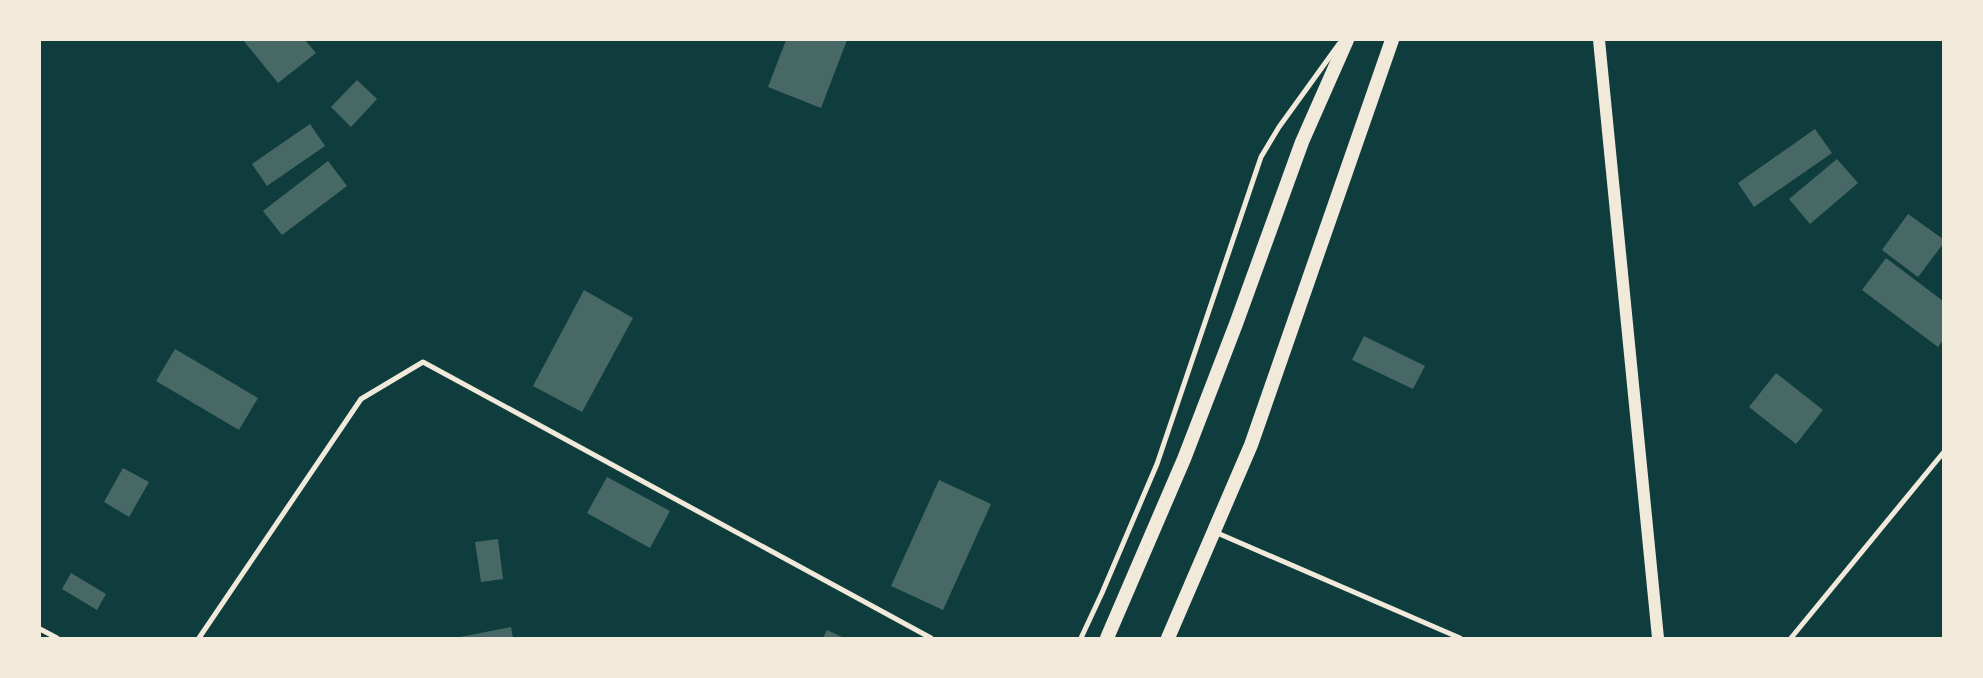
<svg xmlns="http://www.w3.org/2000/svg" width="1983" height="678" viewBox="0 0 1983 678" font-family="'Asap Condensed',sans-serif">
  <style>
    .building { fill: #486865 }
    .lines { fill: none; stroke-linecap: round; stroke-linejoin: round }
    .minor { stroke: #f1e9da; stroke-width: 5 }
    .primary { stroke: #f1e9da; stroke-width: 12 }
    .trunk { stroke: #f1e9da; stroke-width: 14 }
  </style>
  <rect width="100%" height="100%" fill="#0f3d3e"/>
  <g class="building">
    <path d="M243 40H305L316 53 278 83Z"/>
    <path d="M786 40H847L821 108 768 87Z"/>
    <path d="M357 80 377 99 351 127 331 107Z"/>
    <path d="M310 124 325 146 267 186 252 164Z"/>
    <path d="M1815 129 1832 153 1754 207 1738 183Z"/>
    <path d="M1837 159 1858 183 1810 224 1789 199Z"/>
    <path d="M328 161 347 186 282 235 263 211Z"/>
    <path d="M1908 214 1943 239V244L1918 277 1882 250Z"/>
    <path d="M1886 258 1943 301V340L1938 347 1862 290Z"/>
    <path d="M584 290 633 318 582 412 533 386Z"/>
    <path d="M1364 336 1425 366 1413 389 1352 360Z"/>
    <path d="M175 349 258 398 239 430 156 381Z"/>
    <path d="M1776 373 1823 410 1796 444 1749 407Z"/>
    <path d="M123 468 149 482 129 517 104 502Z"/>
    <path d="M607 477 670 511 650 548 587 513Z"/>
    <path d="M939 480 991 504 943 610 891 586Z"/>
    <path d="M498 539 503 579 481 582 475 542Z"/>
    <path d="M71 573 106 594 97 610 62 589Z"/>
    <path d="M511 627 513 638H460V637Z"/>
    <path d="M827 630 844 638H823Z"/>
  </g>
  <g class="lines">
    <g class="minor">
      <path d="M1215 532 1460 638"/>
      <path d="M40 629 57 638"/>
      <path d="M199 638 361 399 423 362 931 638"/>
      <path d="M1081 638 1102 593 1157 464 1261 157 1279 127 1339 44"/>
      <path d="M1791 638 1943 453"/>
    </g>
    <path class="primary" d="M1599 40 1658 638"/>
    <g class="trunk">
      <path d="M1107 638 1184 459 1236 324 1302 142 1347 40"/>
      <path d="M1168 638 1251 445 1392 40"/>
    </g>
  </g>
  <rect width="1983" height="678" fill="none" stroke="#f1e9da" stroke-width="82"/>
</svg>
